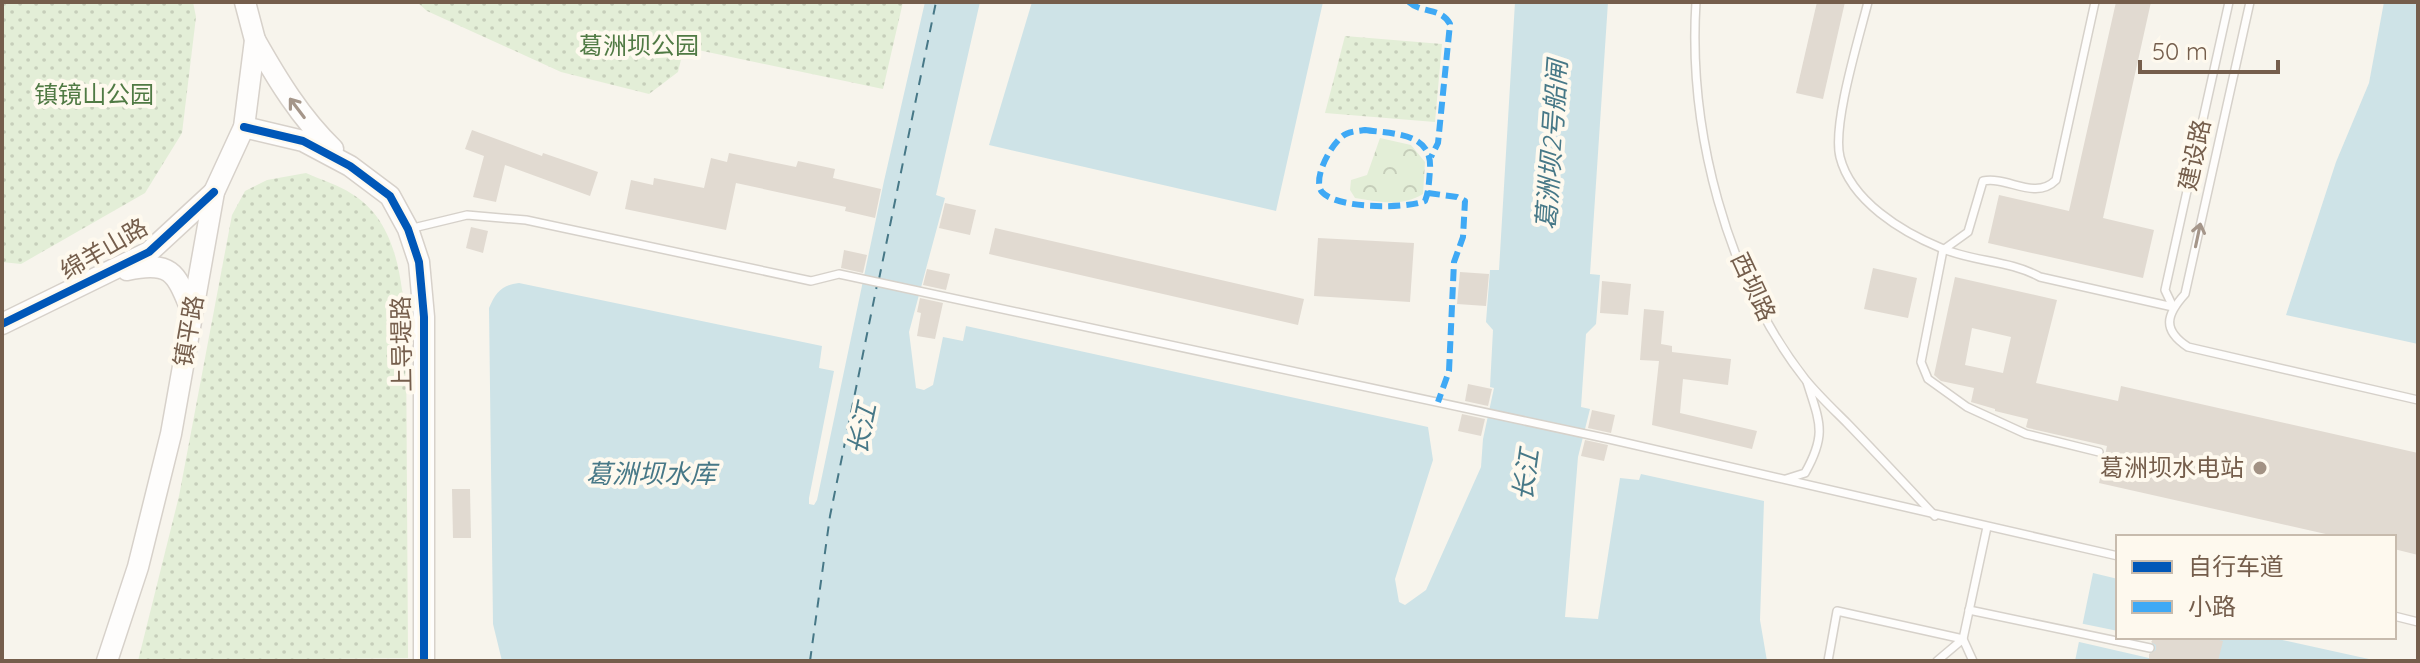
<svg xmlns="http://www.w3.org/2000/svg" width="2420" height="663" viewBox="0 0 2420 663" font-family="Quicksand,'Noto Sans SC',sans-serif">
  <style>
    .forest { fill: url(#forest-crowns) }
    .park { fill: url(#park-dots) }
    .water { fill: #cee3e7 }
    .pier { fill: #f7f4ec }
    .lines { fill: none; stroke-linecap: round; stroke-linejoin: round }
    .ferry { stroke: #477887; stroke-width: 2; stroke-dasharray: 10 8; stroke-linecap: butt }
    .building { fill: #e1dad1; fill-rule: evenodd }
    .lane-casing { stroke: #d6d1ca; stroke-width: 10 }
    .secondary-casing { stroke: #d7d1ca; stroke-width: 23 }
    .lane { stroke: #fefdfc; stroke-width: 7 }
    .secondary { stroke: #fefdfc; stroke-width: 20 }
    .quiet { stroke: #3fa9f5; stroke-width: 6; stroke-dasharray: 12 6; stroke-linecap: butt }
    .cycleway-casing { stroke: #fef9ee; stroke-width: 13 }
    .cycleway { stroke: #0057b8; stroke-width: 8 }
    .oneway { stroke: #a5968a }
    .poi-dot { fill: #a29284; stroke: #fef9ee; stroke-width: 3 }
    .labels { text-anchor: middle; stroke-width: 8; stroke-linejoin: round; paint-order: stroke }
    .park-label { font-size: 24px; fill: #507a44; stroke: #fef9ee }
    .street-label { font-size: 24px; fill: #755e4c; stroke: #fef9ee }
    .poi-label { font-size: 24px; fill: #755e4c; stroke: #fef9ee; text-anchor: end }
    .water-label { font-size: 26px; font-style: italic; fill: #477887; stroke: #fef9ee }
  </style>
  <defs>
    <pattern id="forest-crowns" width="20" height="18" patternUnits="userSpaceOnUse" patternTransform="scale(2)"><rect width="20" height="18" fill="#e3eed7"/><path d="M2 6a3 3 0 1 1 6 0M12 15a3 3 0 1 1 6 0" fill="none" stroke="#c6ceba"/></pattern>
    <pattern id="park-dots" width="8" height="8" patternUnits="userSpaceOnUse" patternTransform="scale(2)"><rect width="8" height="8" fill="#e3eed7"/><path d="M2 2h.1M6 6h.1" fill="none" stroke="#c6ceba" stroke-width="1.8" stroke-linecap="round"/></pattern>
  </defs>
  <rect width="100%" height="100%" fill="#f7f4ec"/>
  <path class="forest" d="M1380 138 1411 145 1425 162 1423 194C1401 207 1380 202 1355 198L1350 190 1351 180 1367 175Z"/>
  <g class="park">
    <path d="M2 2H193L196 17 182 133 145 193 21 264 2 262Z"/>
    <path d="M417 2H903L883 89 684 47 678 72 649 94 561 72 427 11Z"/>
    <path d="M1345 36 1442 44 1435 122 1325 113Z"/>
    <path d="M306 173C321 180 339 185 352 194 398 222 402 282 406 329L408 658 138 661 179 496 232 215 245 191 267 180Z"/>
  </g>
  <g class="water">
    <path d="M925 2H980L936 195 945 198 909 332 916 388 924 390 933 385 943 337 963 341 966 326 1428 427 1433 460 1395 579 1399 602 1405 605 1426 590 1481 467 1483 439 1494 388 1490 387 1493 330 1486 322 1490 270H1499L1515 2H1608L1590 274 1600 275 1596 324 1586 334 1581 407 1590 409 1578 457 1565 617 1598 619 1620 478 1639 480 1641 474 1764 501 1760 620 1767 661H502L493 624 489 308C496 292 502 285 519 283L822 346 819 368 834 371 809 498V504L814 505 817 500 884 181Z"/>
    <path d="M1032 2H1323L1276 211 989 145Z"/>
    <path d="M2384 2H2418V344L2286 315 2336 162 2369 83Z"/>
    <path d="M2093 573 2118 579V637H2269L2378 661H2075Z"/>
  </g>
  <path class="pier" d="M2079 623 2118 631V637L2153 639 2149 658 2075 641Z"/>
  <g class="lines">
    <g class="ferry">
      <path d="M879 279 936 2"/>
      <path d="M810 661 830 516 877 285"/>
    </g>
  </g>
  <g class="building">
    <path d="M1817 2H1845L1823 99 1796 93Z"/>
    <path d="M2116 2H2151L2103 218 2154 230 2143 278 1988 243 1999 195 2069 211Z"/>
    <path d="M472 130 542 156 543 153 598 172 590 196 505 165 496 202 473 197 484 156 465 149Z"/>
    <path d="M729 153 796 167 798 161 835 169 833 178 881 189 875 218 845 211 846 207 736 183 726 230 625 209 631 180 653 185 654 178 704 188 711 158 727 162Z"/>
    <path d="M945 203 976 210 970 235 939 228Z"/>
    <path d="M471 227 488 231 483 253 466 248Z"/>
    <path d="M995 228 1304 299 1298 325 989 254Z"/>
    <path d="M1318 238 1414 243 1410 302 1314 296Z"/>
    <path d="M844 250 867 255 863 273 841 268Z"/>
    <path d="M1873 268 1917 278 1908 318 1864 309Z"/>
    <path d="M927 269 950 274 946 290 923 285Z"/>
    <path d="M1460 272 1489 274 1486 306 1457 304Z"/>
    <path d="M1955 277 2057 300 2036 383 2118 401 2121 386 2418 453V555L2394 549V537H2339L2099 483 2107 446 2028 428 2026 427 2028 419 1995 411V409L1971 402 1974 388 1941 381 1934 375ZM1972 328 2011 337 2003 373 1965 365Z"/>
    <path d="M1602 281 1631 284 1628 315 1600 313Z"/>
    <path d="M920 298 943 303 935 339 917 336 921 313 917 312Z"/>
    <path d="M1644 309 1664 311 1661 344 1672 346V352L1731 359 1728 385 1683 379 1680 413 1757 431 1752 449 1652 425 1659 361 1640 360Z"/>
    <path d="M1468 384 1492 389 1488 406 1465 401Z"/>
    <path d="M1592 410 1615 415 1611 433 1588 428Z"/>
    <path d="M1462 414 1485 419 1481 436 1458 431Z"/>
    <path d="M1585 440 1608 445 1604 461 1581 456Z"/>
    <path d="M452 489H470L471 538H453Z"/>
    <path d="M2155 637H2207L2223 641 2218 661H2149V654L2156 650V645L2151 642Z"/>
  </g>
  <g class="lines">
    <g class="lane-casing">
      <g id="lane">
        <path d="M1696 2C1688 129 1726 278 1805 379 1818 395 1833 409 1847 423 1877 454 1906 485 1935 516"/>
        <path d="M1868 2C1859 38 1832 125 1840 157 1851 201 1902 232 1941 248 1973 262 2009 260 2040 277L2173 307"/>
        <path d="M2095 2 2056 180C2035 201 2008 176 1983 181L1968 232 1943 250 1921 362 1928 379 1967 407 2026 434 2099 452"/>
        <path d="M2250 2 2185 294C2166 315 2162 330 2188 347L2418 400"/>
        <path d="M409 229 467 215 526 220 811 281 839 274 1609 439 2118 556"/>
        <path d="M2173 307 2165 290 2229 2"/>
        <path d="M1786 479 1805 473C1827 434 1820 423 1807 382"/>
        <path d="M1969 610 2150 648"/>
        <path d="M2394 616 2418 622"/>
        <path d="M1828 661 1837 611 1963 639 1987 527"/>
        <path d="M1937 661 1963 639 1973 661"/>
      </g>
    </g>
    <g class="secondary-casing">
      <g id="secondary">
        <path d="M255 40C277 79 300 117 333 149"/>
        <path d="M244 127 303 141 350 166 390 196 408 229 419 262 424 317V661"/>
        <path d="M127 270C173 260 176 274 192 312"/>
        <path d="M2 324 149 252 214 192"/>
        <path d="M107 661 138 567 171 434 214 192 244 127 255 40 245 2"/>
      </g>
    </g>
    <use href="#lane" class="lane"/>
    <use href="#secondary" class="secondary"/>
    <g class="quiet">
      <path d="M1409 2C1422 14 1441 7 1450 24L1438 143 1431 157"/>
      <path d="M1365 130C1393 134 1433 132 1430 170 1429 181 1429 191 1425 201 1405 209 1337 209 1322 192 1311 179 1333 140 1346 134 1352 131 1359 131 1365 130Z"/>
      <path d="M1428 193 1457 197 1465 201 1463 237 1454 262 1449 371 1438 402"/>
    </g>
    <g class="cycleway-casing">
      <g id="cycleway">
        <path d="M244 127 303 141 350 166 390 196 408 229 419 262 424 317V661"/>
        <path d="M2 324 149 252 214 192"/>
      </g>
    </g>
    <use href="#cycleway" class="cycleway"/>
  </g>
  <defs><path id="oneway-shaft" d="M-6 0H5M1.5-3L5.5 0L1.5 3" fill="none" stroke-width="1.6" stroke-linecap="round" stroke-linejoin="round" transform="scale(2)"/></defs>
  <g class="oneway">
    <use href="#oneway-shaft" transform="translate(297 108) rotate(-127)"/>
    <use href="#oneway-shaft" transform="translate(2198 235) rotate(-78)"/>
  </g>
  <circle class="poi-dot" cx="2260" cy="468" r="8"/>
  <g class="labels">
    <g class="park-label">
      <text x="639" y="54">葛洲坝公园</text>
      <text x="94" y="103">镇镜山公园</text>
    </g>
    <g class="street-label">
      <text transform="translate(2195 155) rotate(-78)" y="8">建设路</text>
      <text transform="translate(104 249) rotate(-30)" y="8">绵羊山路</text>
      <text transform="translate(1753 287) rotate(65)" y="8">西坝路</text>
      <text transform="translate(189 331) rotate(-80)" y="8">镇平路</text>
      <text transform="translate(402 344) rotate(-91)" y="8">上导堤路</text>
    </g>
    <g class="poi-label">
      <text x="2244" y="476">葛洲坝水电站</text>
    </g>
    <g class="water-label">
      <text transform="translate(1552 145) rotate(-86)" y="9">葛洲坝2号船闸</text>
      <text transform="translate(862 429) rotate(-78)" y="9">长江</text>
      <text x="651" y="483">葛洲坝水库</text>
      <text transform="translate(1526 475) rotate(-82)" y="9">长江</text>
    </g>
  </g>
  <rect width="2420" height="663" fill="none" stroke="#755e4c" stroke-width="8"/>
  <rect x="2116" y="535" width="280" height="104" fill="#fef9ee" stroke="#c7bbad" stroke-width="2"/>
  <rect x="2132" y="561" width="40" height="12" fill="#0057b8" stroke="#c7bbad" stroke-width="2"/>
  <text x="2188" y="575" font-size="24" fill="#755e4c">自行车道</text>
  <rect x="2132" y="601" width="40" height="12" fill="#3fa9f5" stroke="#c7bbad" stroke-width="2"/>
  <text x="2188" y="615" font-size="24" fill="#755e4c">小路</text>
  <path d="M2140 60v12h138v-12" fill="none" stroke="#755e4c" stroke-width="4"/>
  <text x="2152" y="60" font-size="24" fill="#755e4c" stroke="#fef9ee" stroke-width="6" paint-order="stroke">50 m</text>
</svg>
